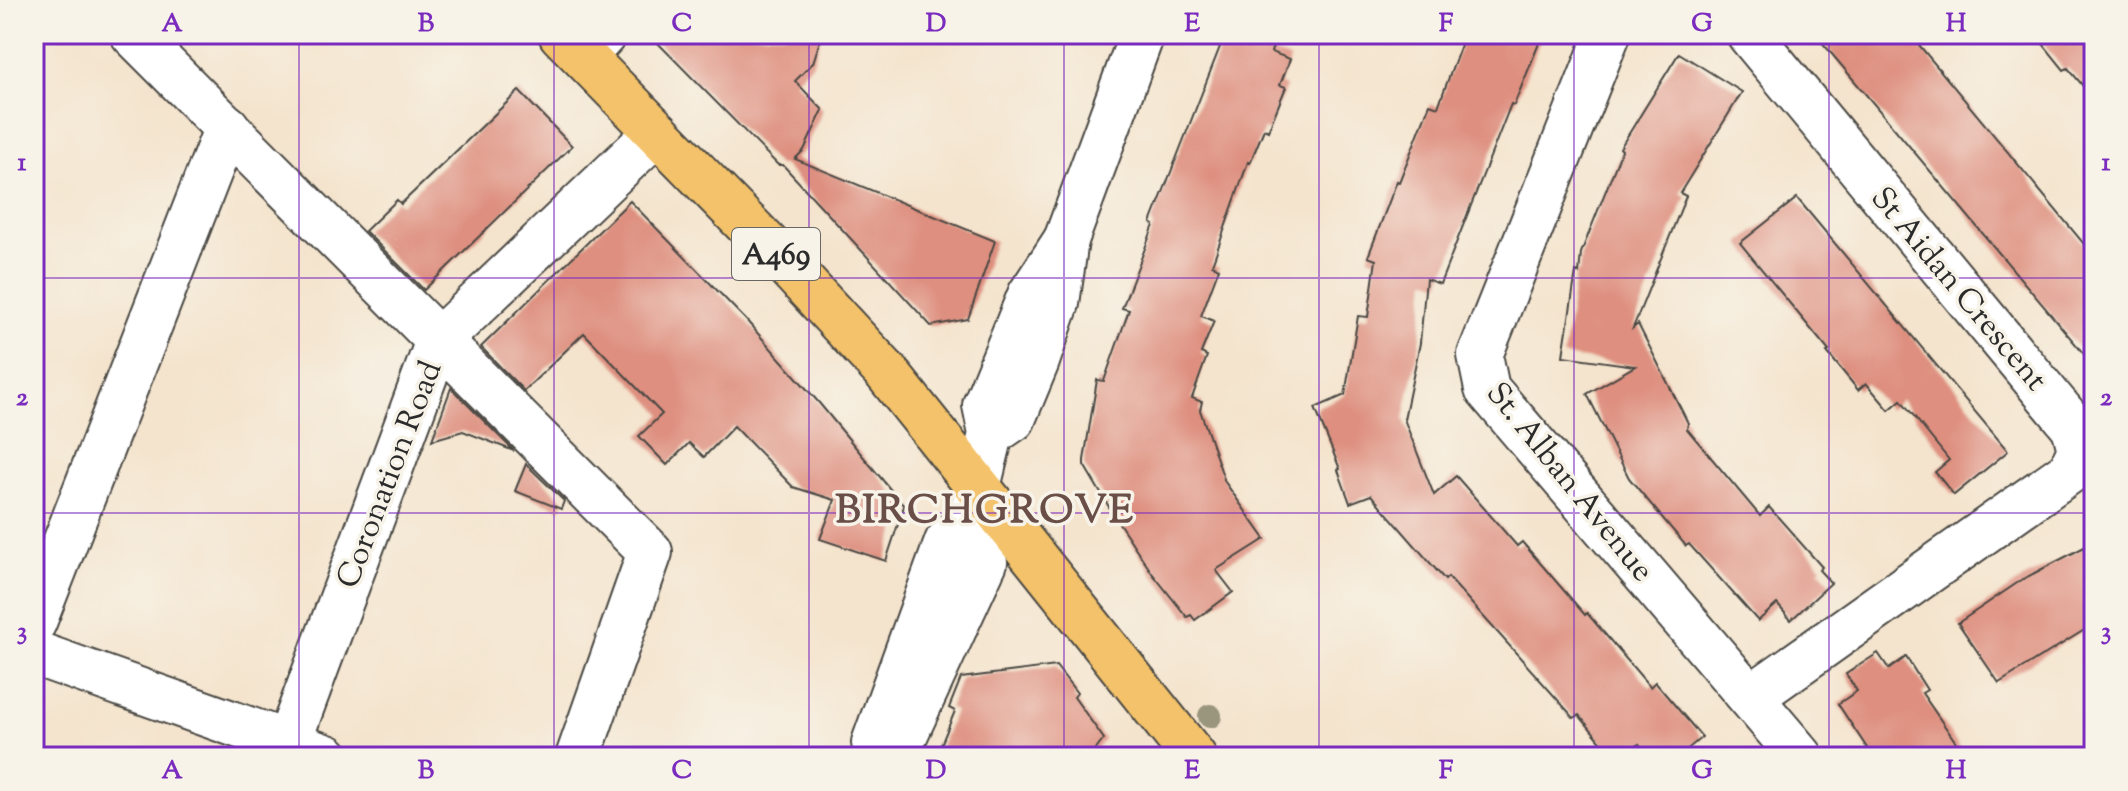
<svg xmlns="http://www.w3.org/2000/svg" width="2128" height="791" viewBox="0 0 2128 791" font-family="'Sorts Mill Goudy',serif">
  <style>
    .building { fill: #de8f7f }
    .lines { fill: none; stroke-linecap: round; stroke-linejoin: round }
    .minor-casing { stroke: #494743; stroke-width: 48 }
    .major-casing { stroke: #494743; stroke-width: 48 }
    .minor { stroke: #fff; stroke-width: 44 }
    .major { stroke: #f3c26a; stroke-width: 44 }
    .tree { fill: #9a967d }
    .grid { fill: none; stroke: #7b2cbf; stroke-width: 2; stroke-opacity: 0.55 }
    .labels { text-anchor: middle; stroke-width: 7; stroke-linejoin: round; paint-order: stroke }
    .shield { fill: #f7f3e8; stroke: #686764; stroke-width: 2 }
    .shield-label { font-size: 30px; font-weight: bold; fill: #2b2b2b }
    .street-label { font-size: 32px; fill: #2b2b2b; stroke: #f7f3e8 }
    .district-label { font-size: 40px; font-weight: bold; letter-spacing: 2px; fill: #6a4e48; stroke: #f7f3e8 }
    .neatline { fill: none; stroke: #7b2cbf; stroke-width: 3 }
    .grid-label { font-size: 26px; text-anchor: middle; font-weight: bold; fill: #7b2cbf }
  </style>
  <rect width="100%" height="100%" fill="#f7f3e8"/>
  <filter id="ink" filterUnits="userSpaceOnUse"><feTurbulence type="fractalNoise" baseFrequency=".0125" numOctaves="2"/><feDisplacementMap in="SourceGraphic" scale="16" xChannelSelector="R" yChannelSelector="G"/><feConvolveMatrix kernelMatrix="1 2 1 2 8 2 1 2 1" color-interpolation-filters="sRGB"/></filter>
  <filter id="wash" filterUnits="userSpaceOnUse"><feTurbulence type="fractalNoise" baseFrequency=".006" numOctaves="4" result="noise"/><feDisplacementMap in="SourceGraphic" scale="32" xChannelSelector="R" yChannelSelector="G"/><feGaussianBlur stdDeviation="1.8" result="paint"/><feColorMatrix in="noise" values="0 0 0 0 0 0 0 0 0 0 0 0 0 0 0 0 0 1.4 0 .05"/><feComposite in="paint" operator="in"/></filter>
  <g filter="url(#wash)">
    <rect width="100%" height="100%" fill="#f4e4cd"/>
    <g id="blocks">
      <g class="building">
        <path d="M649 34H822L813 63 795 81 823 110 804 150 795 159 995 241 968 319 931 326 783 165H778Z"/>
        <path d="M1225 34H1277L1271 52 1290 59 1280 85 1286 87 1268 131 1264 129 1250 163 1248 162 1212 265 1219 268 1201 316 1214 321 1201 353 1207 356 1192 398 1202 402 1200 410 1225 482 1265 539 1216 570 1233 592 1195 620 1191 615 1187 617 1152 573 1115 517 1084 465V460L1097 380 1104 381 1129 310 1122 308 1154 225 1151 223Z"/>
        <path d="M1465 34H1521L1540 41 1514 105 1511 104 1440 284 1426 279 1420 343 1404 419 1434 495 1456 476 1517 546 1522 542 1585 615 1587 613 1650 687 1655 682 1702 737 1678 757H1650L1639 744 1623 757H1614L1579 715 1574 718 1448 577 1445 580 1371 495 1350 503 1338 470 1340 469 1315 408 1345 395 1358 316 1368 317 1376 260 1368 257 1397 181 1399 182 1430 104 1438 107Z"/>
        <path d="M1815 34H1910L2094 256V366Z"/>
        <path d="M2035 34H2094V99L2068 68 2064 70Z"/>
        <path d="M1679 53 1742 92 1680 193 1686 196 1633 328 1638 324 1688 423 1687 429 1760 516 1769 507 1822 567 1819 570 1831 583 1791 620 1777 604 1758 621 1689 544 1686 546 1629 478 1587 394 1635 366 1563 356 1576 272 1579 273 1581 253 1622 150 1620 148Z"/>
        <path d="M519 91 572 146 424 290 365 231 397 200 401 204Z"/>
        <path d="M1797 198 2008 451 1954 495 1935 472 1949 460 1901 400 1889 410 1866 383 1858 390 1827 352 1829 351 1740 243Z"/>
        <path d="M630 201 746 320 820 404 904 506 886 561 820 539 835 500 793 487 734 426 704 457 689 443 667 465 639 436 662 414 584 333 524 391 481 347Z"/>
        <path d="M451 388 514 451 463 431 432 440Z"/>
        <path d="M526 464 564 501 561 509 515 491Z"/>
        <path d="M2094 542V624L1999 683 1958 623 2023 579Z"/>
        <path d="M1878 653 1889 669 1906 657 1927 690 1922 693 1966 757H1873L1838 704 1857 691 1846 674Z"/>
        <path d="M1056 666 1077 693 1074 697 1104 739 1090 757H936L955 711 949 708 961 678Z"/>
      </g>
    </g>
  </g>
  <g filter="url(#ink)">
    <use href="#blocks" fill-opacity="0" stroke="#494743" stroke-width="2"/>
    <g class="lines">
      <g class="minor-casing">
        <g id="minor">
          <path d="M133 34 650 552 578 757"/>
          <path d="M1608 34 1480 355 1487 389 1801 757"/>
          <path d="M1749 34 2074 427 2080 450 2070 471 1751 697"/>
          <path d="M584 56 604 34"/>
          <path d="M991 434 1013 419 1037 361 1057 303 1066 240 1142 34"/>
          <path d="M34 622 227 127"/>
          <path d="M34 653 327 757"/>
          <path d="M874 743 947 542 970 520"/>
          <path d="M283 757 438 341 657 132"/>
          <path d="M895 757 985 562 970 520 991 434 985 405 1030 295 1066 240"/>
        </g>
      </g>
      <g class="major-casing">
        <path id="major" d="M561 34 783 261 887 373 1194 757"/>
      </g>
      <use href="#minor" class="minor"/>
      <use href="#major" class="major"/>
    </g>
    <circle class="tree" cx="1210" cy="716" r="12"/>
  </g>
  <path class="grid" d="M299 34V757M554 34V757M809 34V757M1064 34V757M1319 34V757M1574 34V757M1829 34V757M34 278H2094M34 513H2094"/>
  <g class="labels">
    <rect class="shield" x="732" y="228" width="88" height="52" rx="6"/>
    <g class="shield-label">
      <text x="776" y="264">A469</text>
    </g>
    <g class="street-label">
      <text transform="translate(1960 288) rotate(50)" y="11">St Aidan Crescent</text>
      <text transform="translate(388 474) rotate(-69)" y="11">Coronation Road</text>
      <text transform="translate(1571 481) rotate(51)" y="11">St. Alban Avenue</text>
    </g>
    <g class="district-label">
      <text x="985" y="522">BIRCHGROVE</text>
    </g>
  </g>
  <rect width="2128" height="791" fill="none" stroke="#f7f3e8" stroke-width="88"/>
  <rect x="44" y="44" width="2040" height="703" class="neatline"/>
  <g class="grid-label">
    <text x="172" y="31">A</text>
    <text x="426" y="31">B</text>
    <text x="682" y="31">C</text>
    <text x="936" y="31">D</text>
    <text x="1192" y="31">E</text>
    <text x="1446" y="31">F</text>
    <text x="1702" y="31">G</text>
    <text x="1956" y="31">H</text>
    <text x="22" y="170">1</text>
    <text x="2106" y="170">1</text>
    <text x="22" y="405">2</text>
    <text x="2106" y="405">2</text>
    <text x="22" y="639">3</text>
    <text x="2106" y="639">3</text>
    <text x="172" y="778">A</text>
    <text x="426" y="778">B</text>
    <text x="682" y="778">C</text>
    <text x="936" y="778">D</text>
    <text x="1192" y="778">E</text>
    <text x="1446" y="778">F</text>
    <text x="1702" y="778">G</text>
    <text x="1956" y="778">H</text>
  </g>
</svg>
